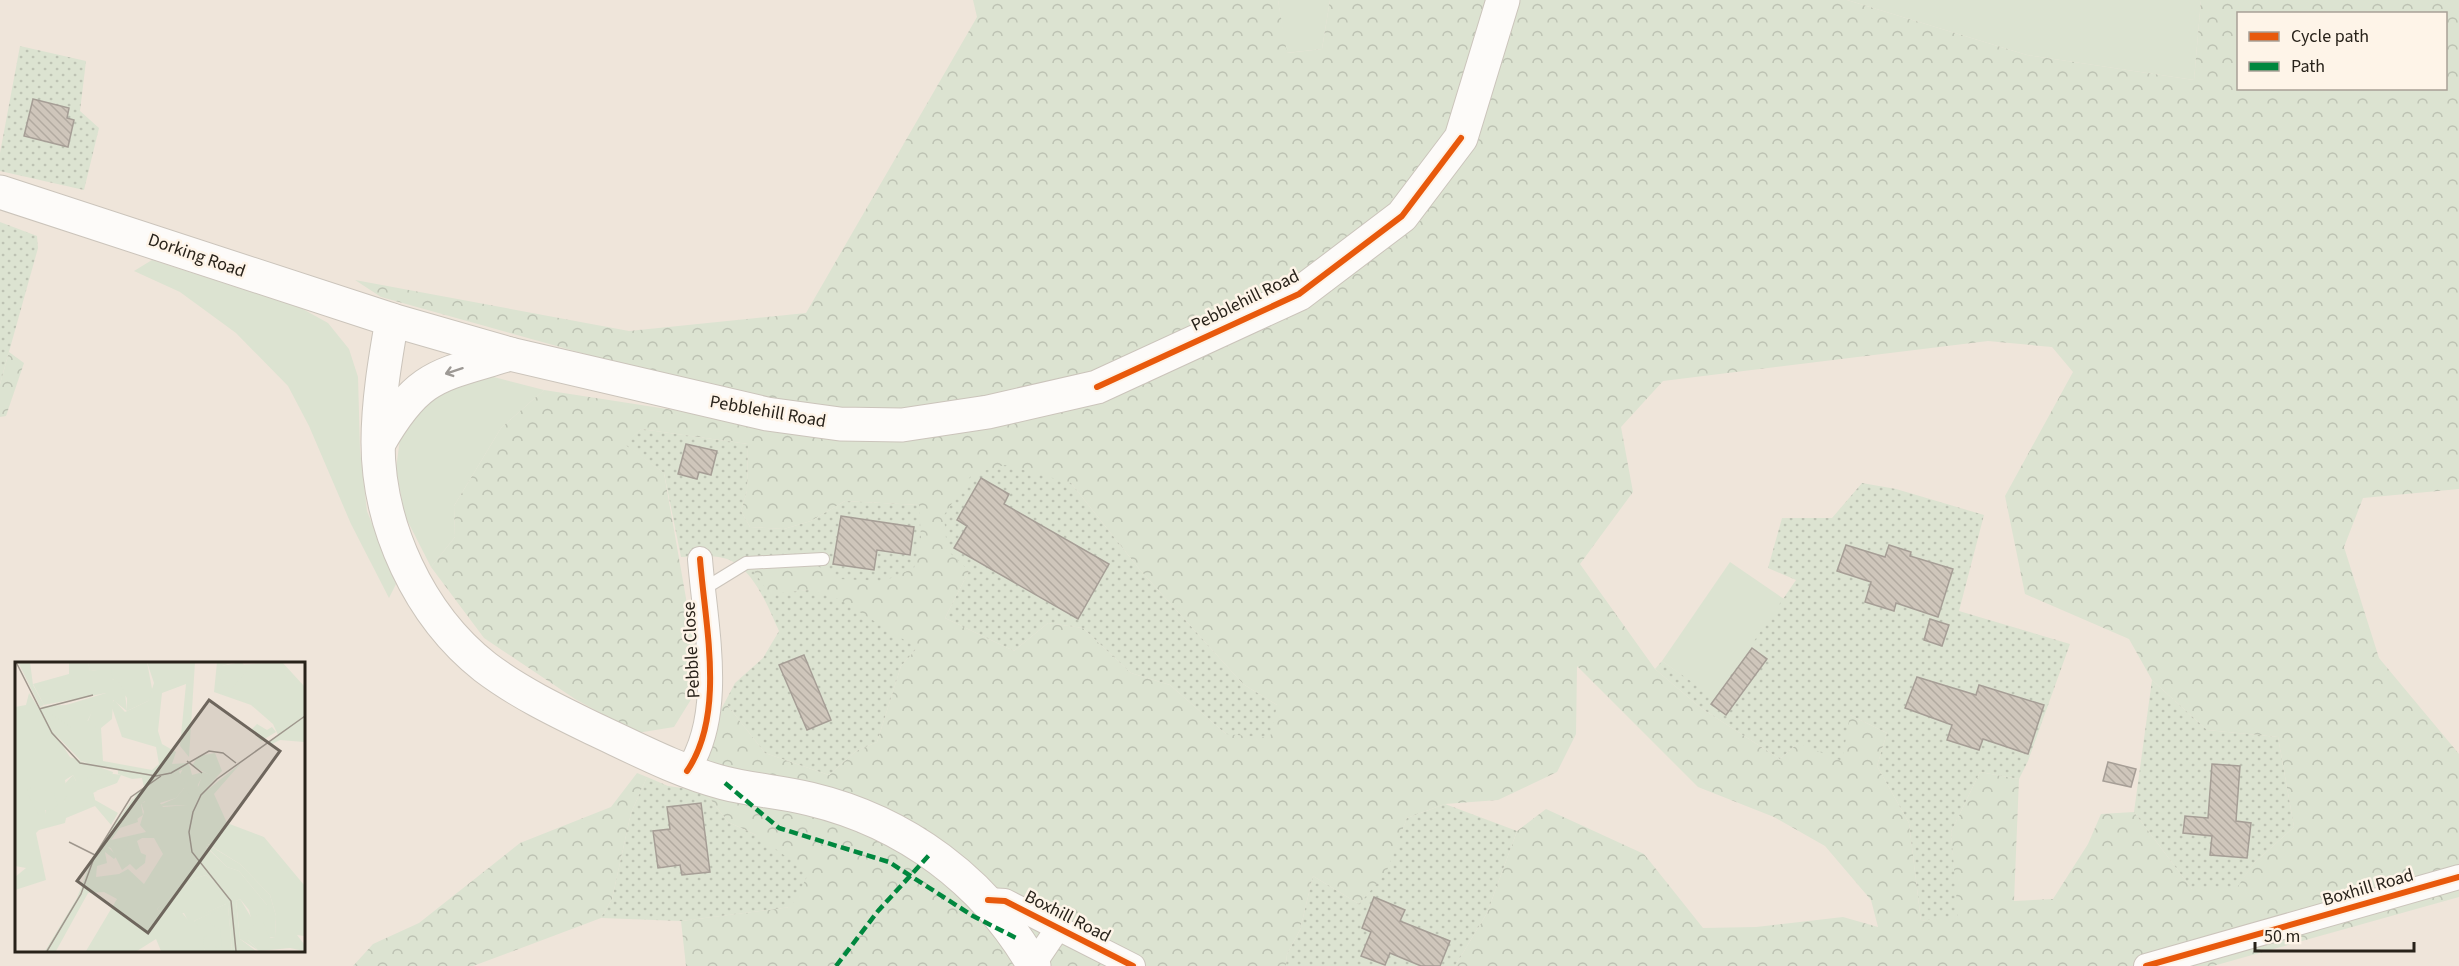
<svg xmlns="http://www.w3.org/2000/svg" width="2459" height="966" viewBox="0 0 2459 966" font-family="'Source Sans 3',sans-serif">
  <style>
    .grass { fill: #dce3d1 }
    .forest { fill: url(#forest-crowns); fill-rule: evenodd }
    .garden { fill: url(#garden-dots) }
    .building { fill: url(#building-back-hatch); stroke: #a69e96; stroke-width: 1.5 }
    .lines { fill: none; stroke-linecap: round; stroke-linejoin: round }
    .service-casing { stroke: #cbc4bb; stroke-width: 14 }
    .minor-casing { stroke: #cbc4bb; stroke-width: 26 }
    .secondary-casing { stroke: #cbc4bb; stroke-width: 35 }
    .service { stroke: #fdfbf9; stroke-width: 12 }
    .minor { stroke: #fdfbf9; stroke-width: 24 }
    .secondary { stroke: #fdfbf9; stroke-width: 33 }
    .quiet { stroke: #00873e; stroke-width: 4.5; stroke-dasharray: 9 4.5; stroke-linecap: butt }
    .cycleway-casing { stroke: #fef4e8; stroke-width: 10 }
    .cycleway { stroke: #e8590c; stroke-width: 6 }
    .oneway { stroke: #9d9995 }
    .labels { text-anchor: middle; stroke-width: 5; stroke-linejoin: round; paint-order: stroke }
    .street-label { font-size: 18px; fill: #28221a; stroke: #fef4e8 }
    .inset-road { fill: none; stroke: #9f978d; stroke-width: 1.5 }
    .view { fill: #6e665d; fill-opacity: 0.15; stroke: #6e665d; stroke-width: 3 }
    .inset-edge { fill: none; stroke: #28221a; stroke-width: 3 }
  </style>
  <defs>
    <pattern id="forest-crowns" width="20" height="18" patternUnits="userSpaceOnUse" patternTransform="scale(1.5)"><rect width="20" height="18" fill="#dce3d1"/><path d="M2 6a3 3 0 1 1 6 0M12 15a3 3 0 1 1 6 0" fill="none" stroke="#bdc2b3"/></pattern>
    <pattern id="garden-dots" width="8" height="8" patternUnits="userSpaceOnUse" patternTransform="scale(1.5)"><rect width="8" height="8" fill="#dce3d1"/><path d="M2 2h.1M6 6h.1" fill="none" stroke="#bdc2b3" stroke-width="1.8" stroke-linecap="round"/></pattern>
    <pattern id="building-back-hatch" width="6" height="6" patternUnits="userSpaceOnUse" patternTransform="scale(1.5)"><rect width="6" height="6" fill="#cfc6bb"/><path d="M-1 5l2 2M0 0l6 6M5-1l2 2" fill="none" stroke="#b2aaa0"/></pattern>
  </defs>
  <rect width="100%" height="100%" fill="#efe5da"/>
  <g class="grass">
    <path d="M1278 0H1330L1322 49 1286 53Z"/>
    <path d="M1847 0H2201L2194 80 2027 55Z"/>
    <path d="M152 260 301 308 328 323 349 349 358 377 360 450 367 511 396 584 389 598 351 524 309 426 288 386 236 333 180 292 134 271Z"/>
    <path d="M486 375 544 390 501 428 454 506 455 537 431 567 405 516 396 469 401 431 423 402Z"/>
    <path d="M1730 562 1784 599 1715 699 1662 661Z"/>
  </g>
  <g class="forest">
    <path d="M973 0H1278L1287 53 1322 49 1330 0H1847L2027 55 2194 80 2201 0H2459V489L2363 498 2344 547 2379 658 2459 754V897L2213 966H1455L1487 913 1517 831 1546 809 1644 854 1703 928 1756 927 1843 917 1878 927 1871 900 1825 846 1774 817 1698 787 1577 666 1576 734 1557 772 1498 800 1445 804 1407 818 1387 873 1359 904 1313 876 1300 930 1287 954 1286 966H686L681 921 791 907 756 835 728 822 704 791 702 745 725 702 765 753 829 775 856 751 877 742 901 666 916 649 809 590 769 595 749 565 774 553 804 557 919 505 845 501 811 521 784 529 750 527 741 511 747 491 748 444 641 429 625 444 664 473 696 655 695 693 674 727 637 733 575 699 484 638 431 567 455 537 454 506 501 428 544 390 732 419 898 416 765 404 381 297 355 280 629 331 806 313 977 17ZM2238 14H2446V88H2238ZM1988 341 2052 347 2073 372 2005 496 2025 594 2129 639 2152 680 2207 730 2278 737 2294 827 2254 863 2236 888 2192 889 2134 812 2101 814 2088 844 2053 899 2014 901 2019 779 1980 772 1951 832 1957 915 1921 921 1909 823 1877 766 1887 733 1850 715 1798 743 1780 759 1701 708 1655 669 1580 564 1633 492 1621 427 1663 381ZM1071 483 1140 570 1243 684 1277 705 1226 734 1170 685 1131 673 1083 628 1048 623 1014 651 945 618 969 571Z"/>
    <path d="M9 352 24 363 6 416 0 417V384Z"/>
    <path d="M637 773 647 777 631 813 612 899 601 918 473 966H353L373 944 419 923 520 843 611 807Z"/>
  </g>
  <g class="garden">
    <path d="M20 46 86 61 80 111 99 128 84 190 0 171V153Z"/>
    <path d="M0 222 37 236 38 248 0 384Z"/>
    <path d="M641 429 748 444 747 491 741 511 750 527 784 529 811 521 845 501 919 505 921 538 914 568 884 581 838 579 804 557 774 554 750 565 769 594 809 590 839 599 917 648 901 666 877 742 856 751 829 775 765 753 725 702 735 683 763 658 779 631C768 607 752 564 723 558 710 555 694 557 681 557L664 473 624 444Z"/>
    <path d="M1005 465 1071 483 1140 570 1243 684 1277 705 1270 738 1226 734 1170 685 1131 673 1083 628 1048 623 1014 651 945 618 969 571 947 550 944 515 972 474Z"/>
    <path d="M1862 483 1896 489 1984 515 1959 611 2070 644 2028 761 2019 779 1980 772 1951 832 1958 916 1921 921 1909 823 1877 766 1887 733 1850 715 1842 761 1798 743 1780 759 1701 708 1655 669 1662 661 1715 698 1796 580 1768 568 1782 518H1832Z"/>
    <path d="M2152 680 2207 730 2278 737 2294 827 2254 863 2236 889H2192L2134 812Z"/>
    <path d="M647 777 668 786 704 791 728 822 756 835 809 873 791 907 681 921 601 918 612 899 631 813Z"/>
    <path d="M1445 804 1517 831 1487 913 1455 966H1286L1287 954 1300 930 1313 876 1359 904 1386 873 1407 818Z"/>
  </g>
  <g class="building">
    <path d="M33 99 69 108 67 118 74 120 68 147 24 136Z"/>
    <path d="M686 444 717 451 711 475 699 472 697 479 678 474Z"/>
    <path d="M981 478 1009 494 1004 504 1109 564 1078 619 954 548 967 526 957 520Z"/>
    <path d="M841 516 914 527 910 555 877 550 874 570 833 564Z"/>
    <path d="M1846 545 1885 557 1889 545 1911 552 1910 556 1953 569 1938 617 1896 603 1894 611 1865 602 1871 582 1837 571Z"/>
    <path d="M1930 619 1949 625 1942 646 1924 640Z"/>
    <path d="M1752 648 1767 659 1726 715 1711 704Z"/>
    <path d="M804 655 831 720 807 730 779 665Z"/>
    <path d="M1917 677 1976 695 1979 685 2044 705 2028 754 1983 739 1979 750 1947 740 1952 725 1905 708Z"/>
    <path d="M2108 762 2136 769 2131 787 2103 781Z"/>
    <path d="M2212 764 2240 766 2236 821 2251 823 2247 858 2210 855 2212 836 2183 833 2185 816 2208 818Z"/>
    <path d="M701 803 710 872 682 875 680 865 658 868 653 831 670 829 667 807Z"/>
    <path d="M1374 897 1405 910 1400 921 1450 941 1440 966H1421L1390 953 1385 965 1361 956 1371 932 1362 928Z"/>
  </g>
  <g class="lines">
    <g class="service-casing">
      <path id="service" d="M702 590 746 563 823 559"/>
    </g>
    <g class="minor-casing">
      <g id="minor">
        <path d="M687 771C726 714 705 625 700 559"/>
        <path d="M988 900 1005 901 1133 966"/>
        <path d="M1033 965 1058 928"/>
        <path d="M2146 966 2459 877"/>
      </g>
    </g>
    <g class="secondary-casing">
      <g id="secondary">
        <path d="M0 192 392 320 510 354 767 414 840 424 902 425 988 412 1097 387 1299 294 1402 216 1461 138 1503 0"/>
        <path d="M392 320C385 360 378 402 378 442 378 526 419 615 485 667 518 692 555 710 592 728 635 748 678 771 724 783 752 790 782 792 810 799 906 822 985 881 1034 966"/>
        <path d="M379 443C419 373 439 376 510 354"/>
      </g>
    </g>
    <use href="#service" class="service"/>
    <use href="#minor" class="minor"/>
    <use href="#secondary" class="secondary"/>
    <g class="quiet">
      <path d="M725 783 779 828 889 862 973 916 1018 939"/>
      <path d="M836 966 878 911 931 853"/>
    </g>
    <g class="cycleway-casing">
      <g id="cycleway">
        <path d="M1097 387 1299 294 1402 216 1461 138"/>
        <path d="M687 771C726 714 705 625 700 559"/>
        <path d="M988 900 1005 901 1133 966"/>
        <path d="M2146 966 2459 877"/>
      </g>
    </g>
    <use href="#cycleway" class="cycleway"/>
  </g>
  <defs><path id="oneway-shaft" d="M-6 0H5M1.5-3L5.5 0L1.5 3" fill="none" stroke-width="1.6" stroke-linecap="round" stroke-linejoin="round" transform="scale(1.5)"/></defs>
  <use class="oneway" href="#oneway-shaft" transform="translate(454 371) rotate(162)"/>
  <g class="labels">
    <g class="street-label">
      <text transform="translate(197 255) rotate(19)" y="6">Dorking Road</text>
      <text transform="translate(1245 300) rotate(-26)" y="6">Pebblehill Road</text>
      <text transform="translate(768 411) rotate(10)" y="6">Pebblehill Road</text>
      <text transform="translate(691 650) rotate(-93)" y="6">Pebble Close</text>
      <text transform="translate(2368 887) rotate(-16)" y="6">Boxhill Road</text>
      <text transform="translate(1068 916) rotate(27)" y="6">Boxhill Road</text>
    </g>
  </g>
  <g transform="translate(15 662)">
    <rect width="290" height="290" fill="#efe5da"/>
    <path d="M73 0H132L138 32 133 39 112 49V36L99 18 83 8 75 9ZM192 182 225 202 255 233 261 254 260 275 233 278 244 289 225 277 221 239 225 237 236 255 252 243 224 209 212 205 191 184ZM191 213 201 221 211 242 173 259 169 251 149 254 142 247 178 217ZM213 243 217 289H190L179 259Z" fill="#dce3d1"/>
    <path d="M3 0H15L18 23 29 43 25 45ZM132 0H180L174 95 165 84 171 22 147 31 143 69 147 82 161 90 157 102 173 101 175 105 164 109 168 120 180 114 183 125 186 117 195 113 177 104 183 94 200 91 207 109 186 133 226 101 199 132 212 161 249 175 289 223V274L282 273 289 282V289L275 286 244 289 233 278 232 271 241 260H248L255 276 260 275 261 254 255 233 225 202 193 182 191 185 212 205 224 209 252 243 253 249 236 256 234 248 225 237 221 239 225 277 241 289H217L213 244 179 259 183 264 194 261 205 267 207 285 201 286 191 273 188 277 190 289H146L141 277 122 289H71L102 237 89 230 73 231 41 289H30L62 236 78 194 118 136 123 160 105 166 96 178 131 170 125 163 129 150 126 141 130 140 122 130 129 125 127 116 117 117 103 112V108L67 100 41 73 25 48 28 44 51 59H73L77 49 86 66 88 99 137 108 144 102 141 85 107 75 96 43 99 38 110 50 133 39 139 21ZM169 126 172 143 148 145 145 141 161 136ZM127 176H139L148 192 129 222 113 207 104 212 81 215 82 204 92 201 90 190 99 197 102 194 93 185 110 190 114 182ZM191 213 201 221 204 236 211 242 173 258 164 247 149 254 142 247 178 217ZM202 0H220L207 4 267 0 289 24V80L265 78 255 83 253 80 263 73 258 62 236 43 199 30ZM14 31 55 95 98 110 97 114 67 119H61L58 113 50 118 53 135 49 140 59 138 68 142 77 126 82 129 78 131 80 138 103 151 96 163 80 144 51 156 50 161 24 168 21 171 31 218 0 228V215L11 206 0 204V45L11 43ZM27 128 33 132 30 152 23 150 14 133Z" fill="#dce3d1" fill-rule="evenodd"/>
    <path d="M54 0H73L75 9 96 6 98 18 102 17 110 31 112 49 98 38 97 57 86 66 75 64 77 50 69 66H57L30 48 29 44 51 43 91 31 29 43 18 22 54 12ZM227 0 232 8 217 27 209 25 205 20 207 4ZM242 62 252 68 257 65 261 70 246 79 236 68ZM169 105H175L177 113 188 110 199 114 192 121 186 117 179 130 174 126 180 114 168 122 164 114ZM99 112 106 113 102 121 78 130 80 138 69 141 68 146 64 148 59 138 52 143 49 140 52 132H47L45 127 58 113 61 119H67L78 113ZM17 125 39 131 43 143 36 149 30 148V155L26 157 11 129ZM169 126 178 136 172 143 143 144 161 136ZM122 130 130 139 126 142 128 153 122 157 115 144ZM127 176 122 179 126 191 131 193 130 201 121 208 115 202 107 208 94 182 110 189 114 180Z" fill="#dce3d1"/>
    <path class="inset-road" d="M1 0 37 71 65 101 141 114 156 111 194 89 208 91 221 101M24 47 78 33M172 99 187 111M54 180 80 193M32 289 66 232 80 193 116 135 146 114M221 289 216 239 177 190 174 170 178 150 186 133 202 117 290 54"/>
    <path class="view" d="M194 38 265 89 133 271 62 219Z"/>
    <rect width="290" height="290" class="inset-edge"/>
  </g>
  <rect x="2237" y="12" width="210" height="78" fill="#fef4e8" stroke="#a8a096" stroke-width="1.5"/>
  <rect x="2249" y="32" width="30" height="9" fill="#e8590c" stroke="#a8a096" stroke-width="1.5"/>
  <text x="2291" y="42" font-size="18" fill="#28221a">Cycle path</text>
  <rect x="2249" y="62" width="30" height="9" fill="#00873e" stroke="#a8a096" stroke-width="1.5"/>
  <text x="2291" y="72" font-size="18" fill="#28221a">Path</text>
  <path d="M2255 942v9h159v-9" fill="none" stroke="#28221a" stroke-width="3"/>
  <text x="2264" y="942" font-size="18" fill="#28221a" stroke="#fef4e8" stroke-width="4.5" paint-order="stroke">50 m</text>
</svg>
